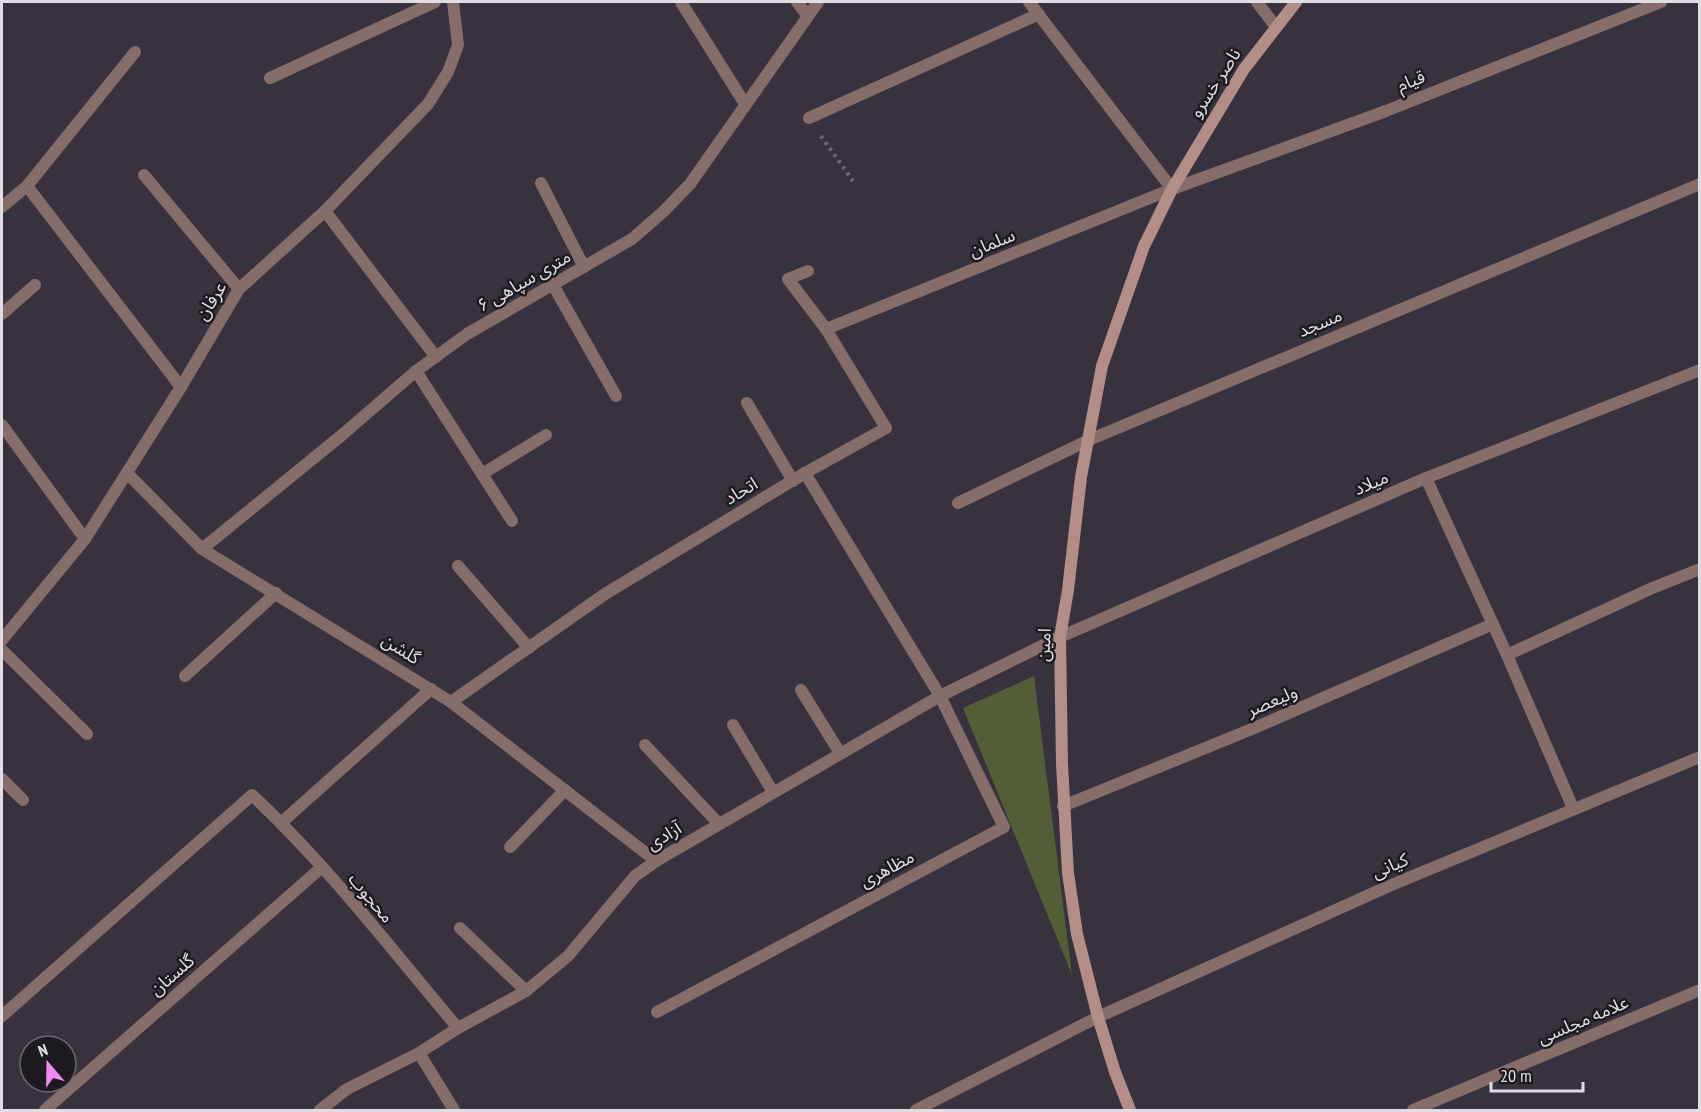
<svg xmlns="http://www.w3.org/2000/svg" width="1701" height="1112" viewBox="0 0 1701 1112" font-family="'PT Sans Narrow','Noto Sans Arabic',sans-serif">
  <style>
    .green { fill: #535d36 }
    .lines { fill: none; stroke-linecap: round; stroke-linejoin: round }
    .path { stroke: #6f6b75; stroke-width: 4; stroke-dasharray: 3 4.5; stroke-linecap: butt }
    .minor { stroke: #856e69; stroke-width: 12 }
    .secondary { stroke: #b28e86; stroke-width: 12 }
    .labels { text-anchor: middle; stroke-width: 5; stroke-linejoin: round; paint-order: stroke }
    .street-label { font-size: 18px; fill: #e0dde5; stroke: #1d1b20 }
  </style>
  <rect width="100%" height="100%" fill="#37323d"/>
  <path class="green" d="M1034 676 1072 975 963 708Z"/>
  <g class="lines">
    <path class="path" d="M821 136 853 181"/>
    <g class="minor">
      <path d="M681 2 745 104"/>
      <path d="M797 2 807 15"/>
      <path d="M1029 2 1172 189"/>
      <path d="M1257 2 1276 27"/>
      <path d="M270 78 435 2"/>
      <path d="M809 118 1039 14"/>
      <path d="M144 175 239 289"/>
      <path d="M541 183 584 267"/>
      <path d="M27 186 181 387"/>
      <path d="M2 207 27 186 135 52"/>
      <path d="M325 211 436 357"/>
      <path d="M553 285 616 396"/>
      <path d="M2 314 35 285"/>
      <path d="M826 329 1172 189 1386 111 1661 2"/>
      <path d="M416 371 512 521"/>
      <path d="M747 403 793 481"/>
      <path d="M2 425 85 539"/>
      <path d="M127 473 202 549 451 702 656 861"/>
      <path d="M482 474 546 435"/>
      <path d="M1426 478 1507 655 1573 808"/>
      <path d="M958 503 1089 440 1700 184"/>
      <path d="M202 549 342 435 416 371 467 334 632 239 664 211 690 184 818 2"/>
      <path d="M458 566 529 648"/>
      <path d="M2 640 85 539 181 387 239 289 325 211 428 104 448 72 458 45 453 2"/>
      <path d="M2 650 87 734"/>
      <path d="M1507 655 1650 589 1700 569"/>
      <path d="M185 676 276 593"/>
      <path d="M801 690 840 753"/>
      <path d="M451 702 605 594 805 473 886 428 826 329 788 279 808 271"/>
      <path d="M733 725 773 792"/>
      <path d="M645 745 719 824"/>
      <path d="M2 779 23 800"/>
      <path d="M1063 806 1252 729 1493 624"/>
      <path d="M282 822 431 689"/>
      <path d="M510 847 565 790"/>
      <path d="M460 928 526 991"/>
      <path d="M657 1012 1004 827 940 696 805 473"/>
      <path d="M2 1016 252 795C328 866 391 949 458 1028"/>
      <path d="M419 1053 454 1110"/>
      <path d="M45 1110 322 867"/>
      <path d="M320 1110 347 1089 419 1053 458 1028 526 991 568 956 635 876 656 861 940 696 1060 637 1426 478 1700 370"/>
      <path d="M916 1110 1098 1017 1389 886 1700 757"/>
      <path d="M1413 1110 1700 990"/>
    </g>
    <path class="secondary" d="M1130 1110 1115 1072 1098 1017 1077 934 1068 873 1062 764 1060 637 1068 590 1081 477 1102 366 1144 246 1172 189 1244 69 1296 2"/>
  </g>
  <g class="labels">
    <g class="street-label">
      <text transform="translate(1411 81) rotate(-22)" y="6">قیام</text>
      <text transform="translate(1215 83) rotate(-57)" y="6">ناصر خسرو</text>
      <text transform="translate(992 243) rotate(-22)" y="6">سلمان</text>
      <text transform="translate(524 281) rotate(-30)" y="6">۶ متری سپاهی</text>
      <text transform="translate(211 301) rotate(-58)" y="6">عرفان</text>
      <text transform="translate(1320 323) rotate(-23)" y="6">مسجد</text>
      <text transform="translate(1371 483) rotate(-23)" y="6">میلاد</text>
      <text transform="translate(741 491) rotate(-31)" y="6">اتحاد</text>
      <text transform="translate(1044 645) rotate(-87)" y="6">امین</text>
      <text transform="translate(401 649) rotate(32)" y="6">گلشن</text>
      <text transform="translate(1272 701) rotate(-23)" y="6">ولیعصر</text>
      <text transform="translate(664 836) rotate(-31)" y="6">آزادی</text>
      <text transform="translate(1390 866) rotate(-23)" y="6">کیانی</text>
      <text transform="translate(887 869) rotate(-28)" y="6">مظاهری</text>
      <text transform="translate(371 898) rotate(50)" y="6">محجوب</text>
      <text transform="translate(172 975) rotate(-41)" y="6">گلستان</text>
      <text transform="translate(1583 1020) rotate(-23)" y="6">علامه مجلسی</text>
    </g>
  </g>
  <rect width="1701" height="1112" fill="none" stroke="#e0dde5" stroke-width="6"/>
  <g transform="translate(48 1064) rotate(340)"><circle r="28" fill="#1d1b20" stroke="#6b696f" stroke-width="1.5"/>
  <path d="M0-4.5L10 22L0 15L-10 22Z" fill="#f28af2"/>
  <text y="-9" font-size="16" font-weight="bold" text-anchor="middle" fill="#e0dde5">N</text>
  </g>
  <path d="M1491 1082v9h92v-9" fill="none" stroke="#e0dde5" stroke-width="3"/>
  <text x="1500" y="1082" font-size="18" fill="#e0dde5" stroke="#1d1b20" stroke-width="4.5" paint-order="stroke">20 m</text>
</svg>
